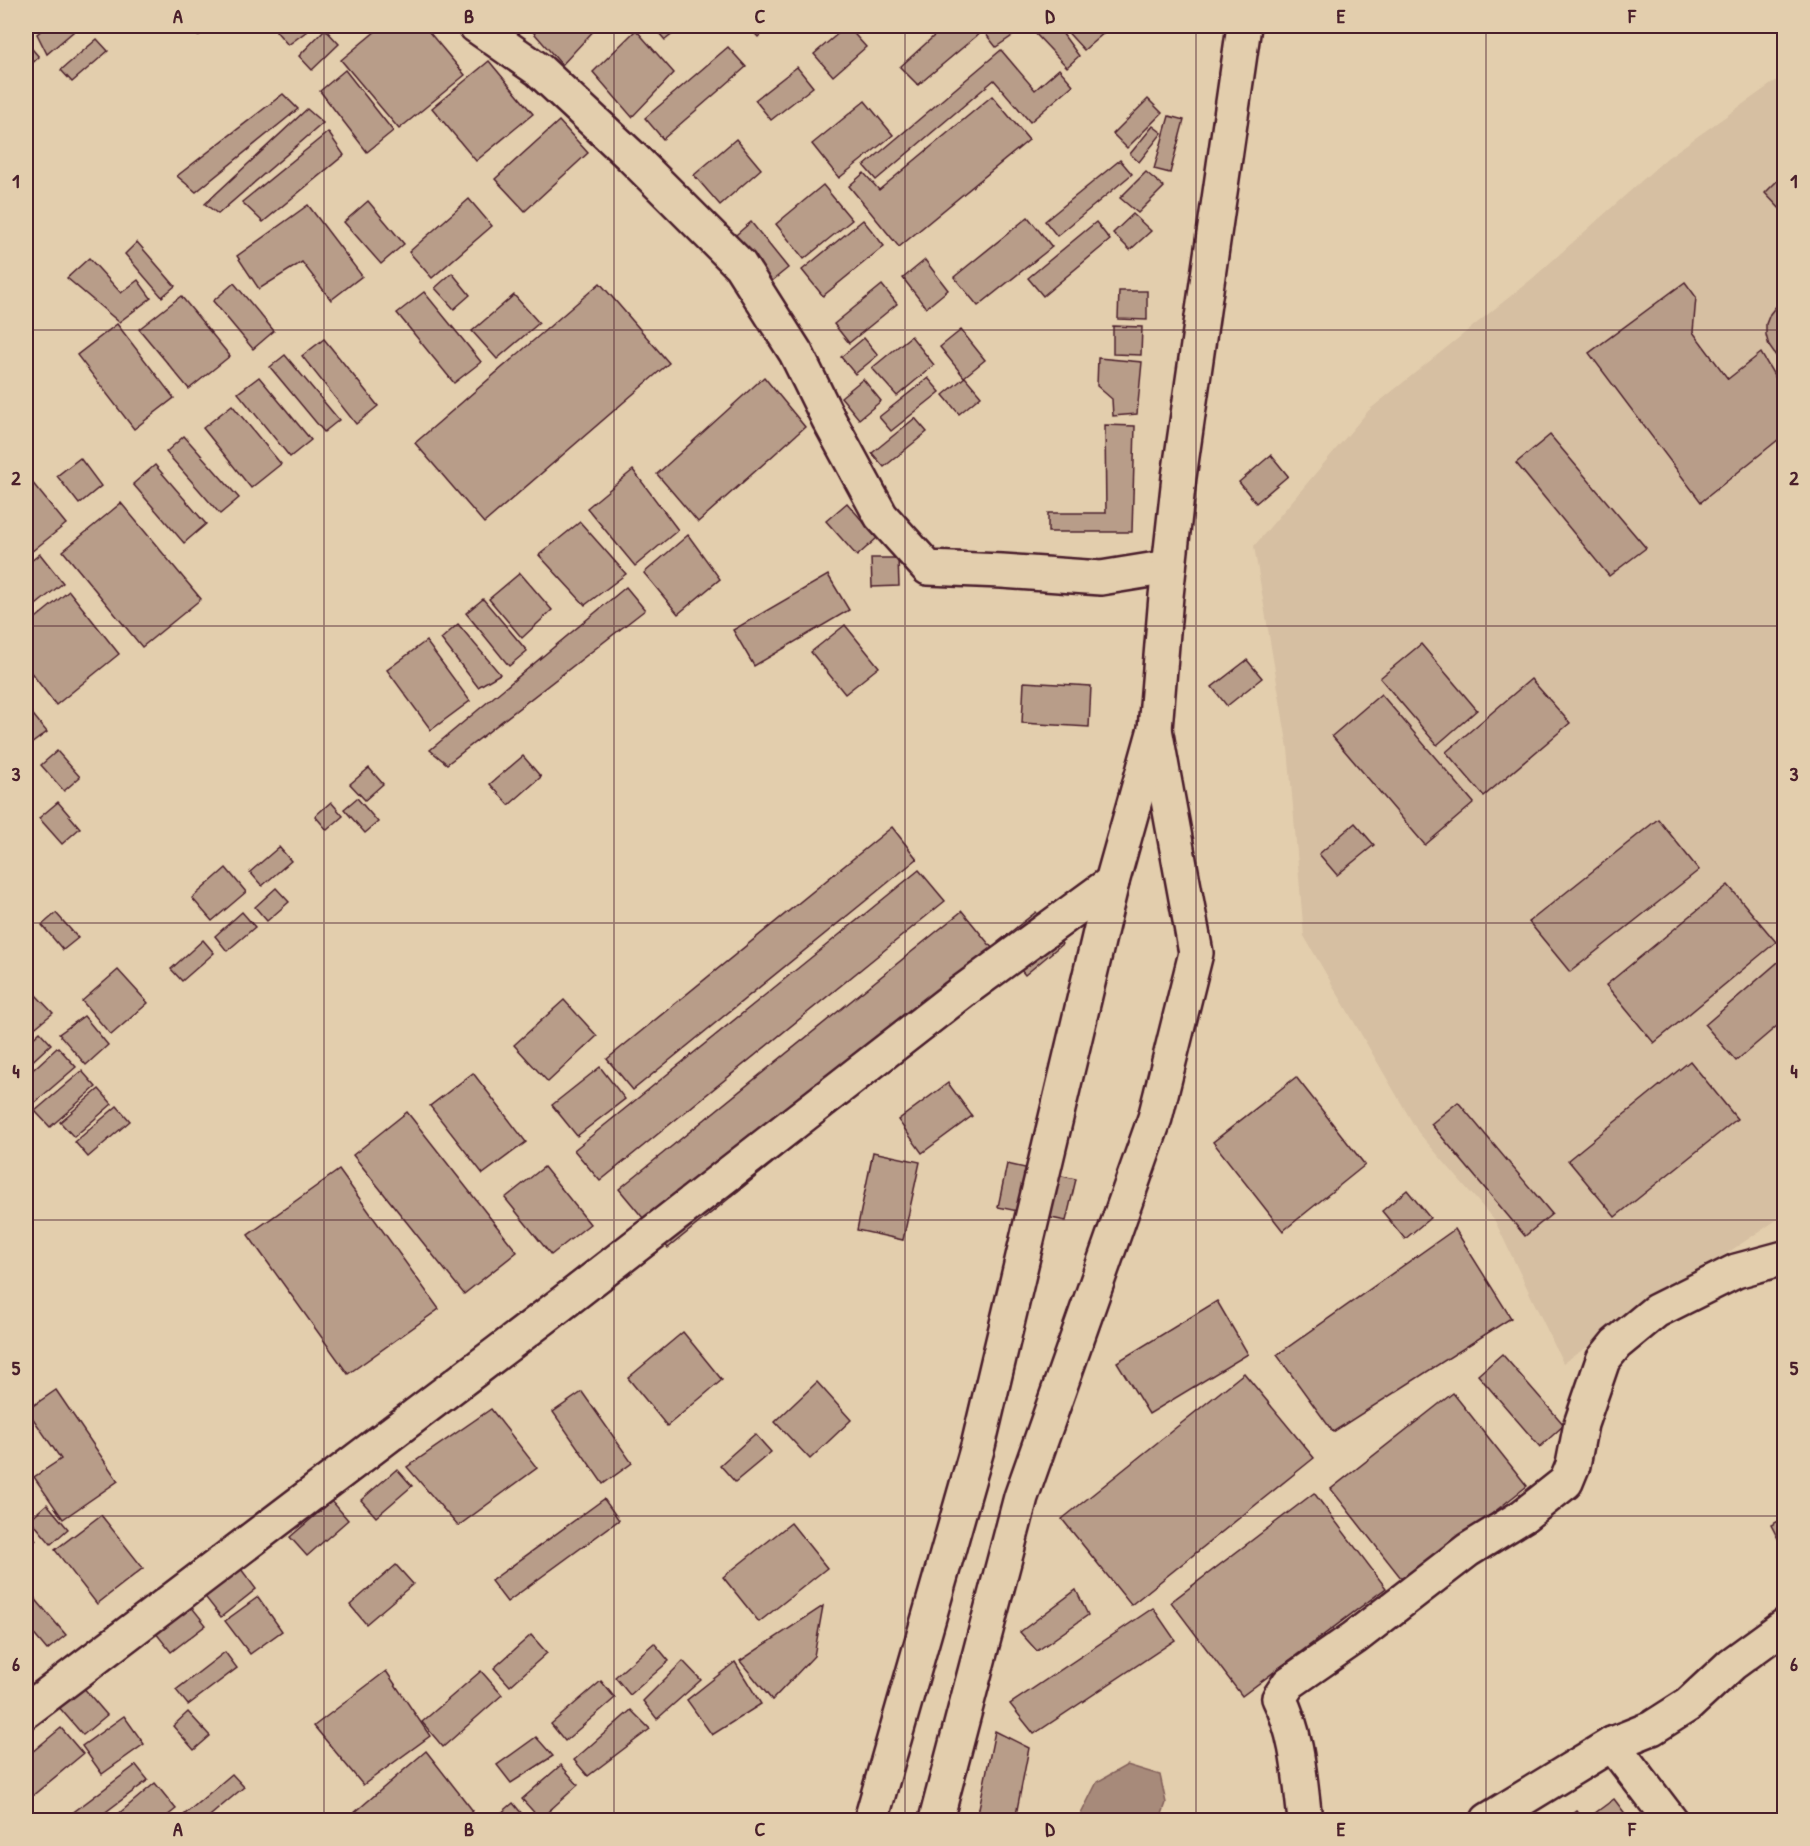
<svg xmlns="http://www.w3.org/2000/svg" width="1810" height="1846" viewBox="0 0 1810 1846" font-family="'Patrick Hand',sans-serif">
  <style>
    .built { fill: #d6bfa2; fill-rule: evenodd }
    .water { fill: #a78a7a; stroke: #825f5a; stroke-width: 1.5 }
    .building { fill: #b89d89; stroke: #4a1f2b; stroke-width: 1.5 }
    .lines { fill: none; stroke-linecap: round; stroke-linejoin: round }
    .minor-casing { stroke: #4a1f2b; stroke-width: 38 }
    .major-casing { stroke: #4a1f2b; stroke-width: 38 }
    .minor { stroke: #e3cead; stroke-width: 33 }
    .major { stroke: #e3cead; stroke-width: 33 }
    .grid { fill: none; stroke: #4a1f2b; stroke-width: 1.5; stroke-opacity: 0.55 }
    .neatline { fill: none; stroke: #4a1f2b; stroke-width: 2 }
    .grid-label { font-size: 20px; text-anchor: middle; font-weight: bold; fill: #4a1f2b }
  </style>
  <rect width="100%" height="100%" fill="#e3cead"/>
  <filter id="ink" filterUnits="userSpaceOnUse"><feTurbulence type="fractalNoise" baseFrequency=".0167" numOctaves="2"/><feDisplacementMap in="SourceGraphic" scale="12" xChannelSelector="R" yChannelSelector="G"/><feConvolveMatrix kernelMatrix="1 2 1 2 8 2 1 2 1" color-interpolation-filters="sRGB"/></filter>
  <g filter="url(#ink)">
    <path class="built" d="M1784 75V957L1705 1025 1736 1061 1784 1020V1215L1563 1363 1495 1221 1418 1132 1304 936 1288 748 1254 546 1369 410 1533 278 1667 158ZM1421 644 1477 710 1437 745 1380 678ZM1531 679 1569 723 1484 796 1446 752ZM1381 694 1474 803 1332 736ZM1659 819 1699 870 1570 972 1530 922ZM1728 885 1775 943 1654 1043 1607 985ZM1457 1102 1551 1214 1525 1236 1431 1124ZM1736 1119 1615 1217 1569 1160Z"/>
    <path class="water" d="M1127 1765 1160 1775 1166 1803 1160 1820H1078L1097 1782Z"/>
    <g class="building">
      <path d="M47 26H80L47 54 37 34Z"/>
      <path d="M189 26H211L198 36Z"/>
      <path d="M282 26H314L288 45 276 31Z"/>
      <path d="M382 26H424L465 75 399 129 341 60Z"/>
      <path d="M528 26H598L562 65Z"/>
      <path d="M653 26H683L665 40Z"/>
      <path d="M748 26H769L758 37Z"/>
      <path d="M847 26 866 47 833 76 814 54Z"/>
      <path d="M945 26H974L980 33 918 85 900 67Z"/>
      <path d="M985 26H1027L996 47 981 28Z"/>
      <path d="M1041 26H1057L1079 56 1067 67 1034 32Z"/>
      <path d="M1062 26H1112L1084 50Z"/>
      <path d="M325 29 339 44 312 70 299 56Z"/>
      <path d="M636 30 674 73 632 117 593 72Z"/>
      <path d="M97 39 108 51 72 82 61 70Z"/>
      <path d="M26 42 39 57 26 69Z"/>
      <path d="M728 47 746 67 663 139 645 118Z"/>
      <path d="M1001 50 1035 90 1059 69 1073 85 1030 122 994 80 876 180 864 166Z"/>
      <path d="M489 61 533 114 476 161 432 108Z"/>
      <path d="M797 67 813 87 771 120 755 100Z"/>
      <path d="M345 70 393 131 367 152 320 91Z"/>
      <path d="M283 94 298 109 196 192 177 176Z"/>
      <path d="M992 96 1029 140 899 247 849 186 864 173 879 190Z"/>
      <path d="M1148 99 1162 113 1127 148 1113 134Z"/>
      <path d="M865 101 893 135 839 178 812 144Z"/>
      <path d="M307 109 323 123 218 214 205 204Z"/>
      <path d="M1169 116 1184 120 1170 173 1154 169Z"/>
      <path d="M559 121 588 153 525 211 495 179Z"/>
      <path d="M1153 126 1162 133 1139 162 1130 154Z"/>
      <path d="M328 132 344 155 263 222 242 202Z"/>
      <path d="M736 139 761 169 720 205 694 175Z"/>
      <path d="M1120 160 1132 174 1057 236 1045 221Z"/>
      <path d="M1146 172 1164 187 1138 213 1120 198Z"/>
      <path d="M1784 174V213L1765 193Z"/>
      <path d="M823 185 852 220 804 259 776 224Z"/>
      <path d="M469 199 492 226 432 278 409 252Z"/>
      <path d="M368 201 404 244 381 264 344 222Z"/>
      <path d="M308 205 362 276 331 300 302 262 259 289 237 256Z"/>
      <path d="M1133 214 1151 231 1130 250 1113 233Z"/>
      <path d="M1028 217 1052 247 978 306 954 277Z"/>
      <path d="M863 220 884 246 823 296 802 270Z"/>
      <path d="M751 222 788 268 767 285 730 240Z"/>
      <path d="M1096 222 1110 240 1043 296 1028 278Z"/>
      <path d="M137 242 175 286 162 297 125 254Z"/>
      <path d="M89 258 121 293 138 280 151 298 119 322 67 278Z"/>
      <path d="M925 260 948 290 926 308 903 278Z"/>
      <path d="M452 273 470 295 454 309 435 288Z"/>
      <path d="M1685 282 1696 297 1693 332 1728 379 1761 353 1784 392V435L1701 502 1589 353Z"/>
      <path d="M234 283 274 331 253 349 213 301Z"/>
      <path d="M600 283 669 363 484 523 415 443Z"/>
      <path d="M882 285 897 304 849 343 834 324Z"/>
      <path d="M1119 291H1147V320L1118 319Z"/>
      <path d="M424 292 481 362 454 383 397 313Z"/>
      <path d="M514 295 539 323 497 359 472 331Z"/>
      <path d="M181 296 230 356 189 389 139 329Z"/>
      <path d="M1784 300V363L1776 356 1769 346 1766 335V324L1770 314 1777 305Z"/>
      <path d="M117 324 174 398 134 429 77 355Z"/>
      <path d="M1113 326 1142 327 1141 355 1113 354Z"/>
      <path d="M961 330 985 360 964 377 940 347Z"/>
      <path d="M911 336 934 365 897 396 872 368Z"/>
      <path d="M864 338 878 355 855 374 841 357Z"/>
      <path d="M324 339 378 406 356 424 302 356Z"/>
      <path d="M285 355 339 420 324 432 270 367Z"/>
      <path d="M1098 358 1142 362 1137 414 1113 416 1112 399 1097 386Z"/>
      <path d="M259 377 311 440 290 457 238 393Z"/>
      <path d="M764 377 805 427 698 522 657 474Z"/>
      <path d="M965 377 981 396 959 414 943 395Z"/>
      <path d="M928 378 940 392 891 431 879 417Z"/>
      <path d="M863 379 881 401 859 419 841 397Z"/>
      <path d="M232 405 281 464 251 488 203 428Z"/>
      <path d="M915 418 927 432 884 467 872 453Z"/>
      <path d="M1105 425 1135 426 1132 532H1048V513H1106Z"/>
      <path d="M1550 435 1646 548 1609 576 1516 463Z"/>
      <path d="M184 436 239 498 220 514 166 452Z"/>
      <path d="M1271 455 1288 476 1256 503 1239 482Z"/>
      <path d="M80 458 101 486 79 504 57 476Z"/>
      <path d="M155 465 206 524 184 543 133 484Z"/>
      <path d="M633 470 678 530 635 566 587 508Z"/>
      <path d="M31 481 66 524 26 556V486Z"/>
      <path d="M121 503 201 599 142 647 63 551Z"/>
      <path d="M847 503 877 538 857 556 826 521Z"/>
      <path d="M580 522 626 574 585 605 539 555Z"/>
      <path d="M688 535 720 579 678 614 644 573Z"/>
      <path d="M40 554 63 583 26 613V565Z"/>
      <path d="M871 558H898L899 586 872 587Z"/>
      <path d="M520 573 552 610 522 638 489 599Z"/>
      <path d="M828 575 849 610 754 666 733 630Z"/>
      <path d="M626 587 645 610 447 764 430 750Z"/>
      <path d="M69 591 119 654 56 705 26 666V626Z"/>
      <path d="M483 599 527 651 509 666 466 613Z"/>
      <path d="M458 624 500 674 478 687 441 639Z"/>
      <path d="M845 625 879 667 845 694 811 652Z"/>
      <path d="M426 641 470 701 431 730 387 670Z"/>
      <path d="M1421 644 1477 710 1437 745 1380 678Z"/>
      <path d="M1247 660 1262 678 1227 706 1212 687Z"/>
      <path d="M1531 679 1570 723 1484 796 1446 752Z"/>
      <path d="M1024 682 1091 686 1089 727 1022 723Z"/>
      <path d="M1381 694 1474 803 1425 845 1332 736Z"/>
      <path d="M26 706 47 732 31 744 26 737Z"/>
      <path d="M57 751 80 777 64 791 41 765Z"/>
      <path d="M523 756 541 777 509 805 490 784Z"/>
      <path d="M369 768 383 784 365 800 350 784Z"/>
      <path d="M357 798 378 822 365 833 344 809Z"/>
      <path d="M58 802 80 828 62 844 39 818Z"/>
      <path d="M331 802 343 816 327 830 315 816Z"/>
      <path d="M1658 819 1699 870 1570 972 1529 922Z"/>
      <path d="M1355 823 1374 845 1337 875 1319 854Z"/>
      <path d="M892 827 917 859 633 1090 607 1059Z"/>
      <path d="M279 847 291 861 262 886 250 872Z"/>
      <path d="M226 868 246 892 212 921 192 898Z"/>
      <path d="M919 870 945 901 600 1181 574 1150Z"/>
      <path d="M1728 885 1776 942 1654 1043 1606 985Z"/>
      <path d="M276 888 289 902 267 921 255 907Z"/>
      <path d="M962 911 1010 970 668 1248 619 1189Z"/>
      <path d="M242 912 255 927 227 951 215 936Z"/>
      <path d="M1036 912 1062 944 1025 975 998 942Z"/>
      <path d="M56 913 78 938 63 950 42 925Z"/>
      <path d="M203 940 214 953 182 981 171 969Z"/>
      <path d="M1784 957V1020L1736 1061 1705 1025Z"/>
      <path d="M118 970 148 1003 111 1035 82 1001Z"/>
      <path d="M34 993 53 1013 26 1035V1001Z"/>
      <path d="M564 1000 597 1036 548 1082 514 1045Z"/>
      <path d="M84 1016 108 1045 86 1065 59 1034Z"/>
      <path d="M40 1032 51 1044 26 1067V1045Z"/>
      <path d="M58 1047 76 1067 33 1104 26 1095V1076Z"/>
      <path d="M1690 1061 1737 1119 1615 1217 1568 1160Z"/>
      <path d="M600 1067 625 1099 577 1136 552 1105Z"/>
      <path d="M82 1071 96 1087 50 1127 35 1111Z"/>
      <path d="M473 1073 526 1142 483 1174 430 1106Z"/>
      <path d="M1296 1077 1365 1165 1283 1231 1213 1142Z"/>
      <path d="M948 1083 972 1116 922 1153 898 1120Z"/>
      <path d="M99 1089 112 1104 74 1137 60 1122Z"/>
      <path d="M1458 1102 1552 1214 1525 1236 1431 1124Z"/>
      <path d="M117 1106 130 1121 88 1157 75 1142Z"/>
      <path d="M407 1112 517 1252 464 1294 353 1155Z"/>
      <path d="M873 1152 920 1162 903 1240 857 1230Z"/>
      <path d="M1007 1164 1076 1179 1066 1221 998 1207Z"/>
      <path d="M544 1167 590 1224 551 1255 505 1198Z"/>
      <path d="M339 1170 439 1309 348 1374 248 1235Z"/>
      <path d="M1407 1190 1430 1218 1405 1239 1382 1211Z"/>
      <path d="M1455 1229 1511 1318 1333 1432 1277 1355Z"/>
      <path d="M1217 1301 1248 1354 1149 1414 1117 1362Z"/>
      <path d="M683 1332 722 1380 667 1426 628 1378Z"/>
      <path d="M1502 1354 1564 1425 1540 1447 1478 1375Z"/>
      <path d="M1244 1373 1314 1458 1131 1605 1062 1519Z"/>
      <path d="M817 1382 851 1420 810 1459 775 1422Z"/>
      <path d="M56 1390 118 1481 63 1519 34 1477 61 1459 27 1410Z"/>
      <path d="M582 1392 632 1463 603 1484 553 1412Z"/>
      <path d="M1453 1393 1527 1486 1405 1583 1331 1489Z"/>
      <path d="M491 1409 537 1468 458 1526 407 1467Z"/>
      <path d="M755 1434 771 1452 735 1482 720 1465Z"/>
      <path d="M397 1469 412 1486 376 1517 361 1500Z"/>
      <path d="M1314 1493 1386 1588 1242 1696 1171 1602Z"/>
      <path d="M604 1499 619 1520 507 1602 491 1581Z"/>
      <path d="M332 1501 348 1520 307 1556 290 1537Z"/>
      <path d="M47 1504 68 1529 51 1544 30 1519Z"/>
      <path d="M101 1515 143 1568 97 1604 55 1550Z"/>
      <path d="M1784 1518V1550L1771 1525Z"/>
      <path d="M791 1523 827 1568 759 1622 723 1577Z"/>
      <path d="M26 1528 36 1540 26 1549Z"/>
      <path d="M235 1561 256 1589 221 1617 199 1589Z"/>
      <path d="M396 1565 413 1584 366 1624 350 1605Z"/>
      <path d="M170 1580 206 1625 171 1652 135 1607Z"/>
      <path d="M26 1588 66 1635 47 1650 26 1625Z"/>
      <path d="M1076 1590 1088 1615 1037 1651 1020 1632Z"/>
      <path d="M258 1597 282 1631 250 1654 225 1621Z"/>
      <path d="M823 1606 814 1656 772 1700 740 1661Z"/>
      <path d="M1153 1608 1175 1640 1034 1734 1010 1704Z"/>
      <path d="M531 1635 547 1653 510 1686 494 1668Z"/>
      <path d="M654 1643 669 1661 630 1695 615 1677Z"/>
      <path d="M225 1652 237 1668 188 1705 176 1690Z"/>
      <path d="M683 1661 701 1680 657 1719 643 1701Z"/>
      <path d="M735 1662 761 1704 712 1735 687 1700Z"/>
      <path d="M386 1671 430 1736 363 1785 314 1726Z"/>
      <path d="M481 1671 502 1695 443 1747 422 1722Z"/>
      <path d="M601 1681 615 1698 565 1741 551 1724Z"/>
      <path d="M82 1686 107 1715 83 1735 58 1706Z"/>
      <path d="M631 1710 650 1729 588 1776 574 1760Z"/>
      <path d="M188 1712 210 1736 194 1750 173 1726Z"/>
      <path d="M124 1716 144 1744 102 1774 82 1746Z"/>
      <path d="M61 1728 83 1754 26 1801V1757Z"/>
      <path d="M995 1731 1029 1748 1015 1820H970L977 1818Z"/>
      <path d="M536 1737 553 1756 511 1783 497 1765Z"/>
      <path d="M426 1751 473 1811 462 1820H346Z"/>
      <path d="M136 1765 148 1780 95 1820H63Z"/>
      <path d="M561 1765 578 1785 540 1819 522 1799Z"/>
      <path d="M232 1774 244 1787 205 1820H178Z"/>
      <path d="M155 1783 176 1809 162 1820H120L116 1816Z"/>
      <path d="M1614 1799 1630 1820H1595L1591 1816Z"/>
      <path d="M513 1803 527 1820H493Z"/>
      <path d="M1577 1811 1584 1820H1565Z"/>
    </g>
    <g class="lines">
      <g class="minor-casing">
        <g id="minor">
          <path d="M476 26 539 70 631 156 740 265 796 353 829 420 881 516 928 568 1002 571 1101 578 1169 567"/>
          <path d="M26 1711 546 1316 962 992 1112 882"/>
          <path d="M1612 1744 1670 1820"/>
          <path d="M936 1820 1021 1497 1155 1118 1196 953 1155 729"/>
          <path d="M1305 1820C1300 1780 1298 1735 1279 1698L1289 1683 1354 1638 1468 1550 1523 1516 1566 1482 1573 1465 1581 1424 1603 1360 1616 1344 1656 1311 1736 1271 1784 1258"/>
          <path d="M1488 1820 1612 1744 1652 1728 1688 1705 1732 1664 1784 1626"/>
        </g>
      </g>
      <g class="major-casing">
        <path id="major" d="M871 1820 978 1446 1112 882 1155 729 1166 596 1179 477 1244 26"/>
      </g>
      <use href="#minor" class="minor"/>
      <use href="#major" class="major"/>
    </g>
  </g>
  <path class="grid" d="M324 26V1820M614 26V1820M905 26V1820M1196 26V1820M1486 26V1820M26 330H1784M26 626H1784M26 923H1784M26 1220H1784M26 1516H1784"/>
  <rect width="1810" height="1846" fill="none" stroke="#e3cead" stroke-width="66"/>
  <rect x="33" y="33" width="1744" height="1780" class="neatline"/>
  <g class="grid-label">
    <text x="178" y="23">A</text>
    <text x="469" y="23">B</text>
    <text x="760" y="23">C</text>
    <text x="1050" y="23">D</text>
    <text x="1341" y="23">E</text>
    <text x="1632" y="23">F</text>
    <text x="16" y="188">1</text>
    <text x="1794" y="188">1</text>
    <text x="16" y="485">2</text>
    <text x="1794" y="485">2</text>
    <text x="16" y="781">3</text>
    <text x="1794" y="781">3</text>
    <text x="16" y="1078">4</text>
    <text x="1794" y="1078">4</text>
    <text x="16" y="1375">5</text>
    <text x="1794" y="1375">5</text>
    <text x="16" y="1671">6</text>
    <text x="1794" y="1671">6</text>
    <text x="178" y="1836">A</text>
    <text x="469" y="1836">B</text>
    <text x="760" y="1836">C</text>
    <text x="1050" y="1836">D</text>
    <text x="1341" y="1836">E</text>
    <text x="1632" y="1836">F</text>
  </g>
</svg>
